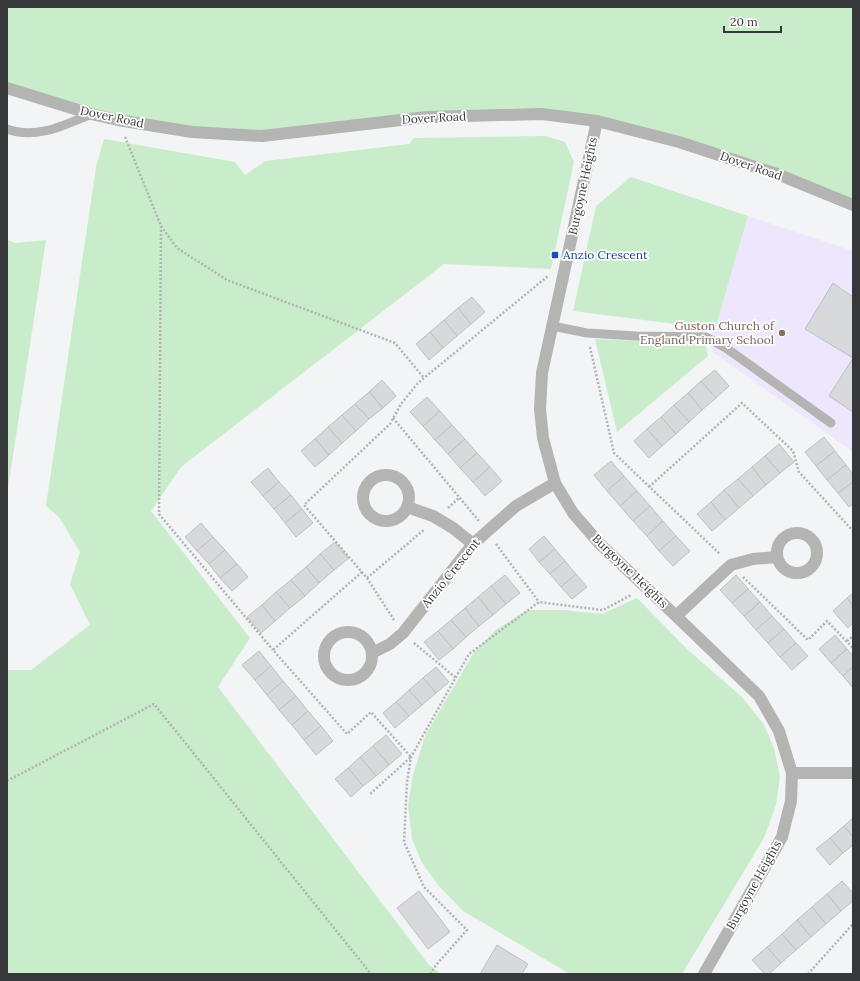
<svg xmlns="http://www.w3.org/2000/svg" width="860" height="981" viewBox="0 0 860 981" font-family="Lora,serif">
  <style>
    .education { fill: #ede6fc }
    .green { fill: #c9edca }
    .building { fill: #d7d9db; stroke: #bfc0c2 }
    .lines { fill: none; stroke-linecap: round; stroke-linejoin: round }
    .path { stroke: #b2b3b5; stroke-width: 2.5; stroke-dasharray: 2 2; stroke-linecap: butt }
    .service { stroke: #b4b4b3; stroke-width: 9 }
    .minor { stroke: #b4b4b3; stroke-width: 12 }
    .transit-dot { fill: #1a4fb4; stroke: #fff; stroke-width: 1.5 }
    .education-dot { fill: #8d6e63; stroke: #fff; stroke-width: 1.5 }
    .labels { text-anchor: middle; stroke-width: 3.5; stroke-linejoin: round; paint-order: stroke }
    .street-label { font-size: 12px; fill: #373839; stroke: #fff }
    .transit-label { font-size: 12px; fill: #164399; stroke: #fff; text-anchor: start }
    .education-label { font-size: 12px; fill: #785e54; stroke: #fff; text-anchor: end }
  </style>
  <rect width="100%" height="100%" fill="#f2f4f6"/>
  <path class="education" d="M748 216 853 251V452L713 352 706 337 715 329Z"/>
  <g class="green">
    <path d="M7 7H853V208L686 144 542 114 262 136 237 141 192 132 7 88Z"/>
    <path d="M546 136 565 142 574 162 551 269 444 264 181 467 151 511 250 638 218 687 429 965 441 974H7V670H31L90 625 70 584 80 552 59 517 46 506 96 167 104 139 235 162 245 175 265 161 409 144 414 138Z"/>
    <path d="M631 177 748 216 715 329 573 311 596 206Z"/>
    <path d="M7 240 16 243 46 240 7 495Z"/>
    <path d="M595 339 705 344 708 356 617 432Z"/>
    <path d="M637 598 688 650 742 697 764 725 774 748 780 777 776 805 764 838 682 974H570L463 911 439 886 422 863 412 839 408 805 413 775 425 736 474 652 497 629 528 610H564L602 614Z"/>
  </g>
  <g class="building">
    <path d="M833 283 853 297V358L805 329Z"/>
    <path d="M472 297 485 312 471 324 458 308Z"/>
    <path d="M458 308 471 324 457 336 444 320Z"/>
    <path d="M444 320 457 336 443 348 430 332Z"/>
    <path d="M430 332 443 348 429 360 416 344Z"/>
    <path d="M853 358V412L829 396Z"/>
    <path d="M715 370 729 386 716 398 701 381Z"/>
    <path d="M382 380 396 396 383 408 369 392Z"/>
    <path d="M701 381 716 398 702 410 688 393Z"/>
    <path d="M369 392 383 408 369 419 355 404Z"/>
    <path d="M688 393 702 410 689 422 674 405Z"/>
    <path d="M427 397 440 411 423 426 410 412Z"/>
    <path d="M355 404 369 419 356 431 342 415Z"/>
    <path d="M674 405 689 422 676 434 661 417Z"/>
    <path d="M440 411 452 425 435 440 423 426Z"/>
    <path d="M342 415 356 431 342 443 328 427Z"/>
    <path d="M661 417 676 434 662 446 647 429Z"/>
    <path d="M452 425 465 439 448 454 435 440Z"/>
    <path d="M328 427 342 443 329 455 315 439Z"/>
    <path d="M647 429 662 446 649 458 634 441Z"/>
    <path d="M824 437 835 451 816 466 805 452Z"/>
    <path d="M315 439 329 455 315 467 301 451Z"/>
    <path d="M465 439 477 453 460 468 448 454Z"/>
    <path d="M779 444 794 462 780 473 765 456Z"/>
    <path d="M835 451 846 465 827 480 816 466Z"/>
    <path d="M477 453 490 467 473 482 460 468Z"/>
    <path d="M765 456 780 473 766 485 752 467Z"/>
    <path d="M611 461 624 476 607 491 594 475Z"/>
    <path d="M846 465 853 474V482L838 493 827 480Z"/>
    <path d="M490 467 502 481 485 496 473 482Z"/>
    <path d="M752 467 766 485 753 496 738 479Z"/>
    <path d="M268 468 279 482 263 496 251 482Z"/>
    <path d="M624 476 637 491 620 506 607 491Z"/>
    <path d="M738 479 753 496 739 508 724 490Z"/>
    <path d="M279 482 291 495 274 509 263 496Z"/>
    <path d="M853 482V504L849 507 838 493Z"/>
    <path d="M724 490 739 508 725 520 711 502Z"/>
    <path d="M637 491 650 506 633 521 620 506Z"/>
    <path d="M291 495 302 509 285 523 274 509Z"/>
    <path d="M711 502 725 520 712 531 697 514Z"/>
    <path d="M650 506 663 521 647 536 633 521Z"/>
    <path d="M302 509 313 523 296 537 285 523Z"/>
    <path d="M663 521 676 536 659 551 647 536Z"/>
    <path d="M201 523 213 537 197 551 185 537Z"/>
    <path d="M544 536 555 549 539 562 529 549Z"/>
    <path d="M676 536 690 551 673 566 659 551Z"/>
    <path d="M213 537 225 550 209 564 197 551Z"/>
    <path d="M335 542 349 558 334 570 320 554Z"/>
    <path d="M555 549 565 561 550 574 539 562Z"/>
    <path d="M225 550 237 564 220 578 209 564Z"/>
    <path d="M320 554 334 570 319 583 306 567Z"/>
    <path d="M565 561 576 574 561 587 550 574Z"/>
    <path d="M237 564 248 577 232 591 220 578Z"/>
    <path d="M306 567 319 583 305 596 291 580Z"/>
    <path d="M576 574 587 587 572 599 561 587Z"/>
    <path d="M505 575 520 593 506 604 491 586Z"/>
    <path d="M736 575 748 589 732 603 720 590Z"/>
    <path d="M291 580 305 596 290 608 276 592Z"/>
    <path d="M491 586 506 604 493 615 478 597Z"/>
    <path d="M748 589 760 602 744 616 732 603Z"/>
    <path d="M276 592 290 608 275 621 262 605Z"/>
    <path d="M853 593V606L847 598Z"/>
    <path d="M478 597 493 615 479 626 465 608Z"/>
    <path d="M847 598 853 606V623L848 628 833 611Z"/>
    <path d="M760 602 772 616 756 630 744 616Z"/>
    <path d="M262 605 275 621 261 633 247 617Z"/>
    <path d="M465 608 479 626 466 637 451 620Z"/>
    <path d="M772 616 784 629 768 643 756 630Z"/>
    <path d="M451 620 466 637 453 649 438 631Z"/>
    <path d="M784 629 796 643 780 657 768 643Z"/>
    <path d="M438 631 453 649 439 660 424 642Z"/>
    <path d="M835 635 847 649 831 663 819 649Z"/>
    <path d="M796 643 808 656 792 670 780 657Z"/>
    <path d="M847 649 853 656V667L843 676 831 663Z"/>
    <path d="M259 651 271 666 255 680 242 665Z"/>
    <path d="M271 666 283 681 267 695 255 680Z"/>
    <path d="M436 667 449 682 436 693 423 678Z"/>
    <path d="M853 667V688L843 676Z"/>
    <path d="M423 678 436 693 422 705 409 690Z"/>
    <path d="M283 681 296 696 279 710 267 695Z"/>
    <path d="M409 690 422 705 409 716 396 702Z"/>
    <path d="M296 696 308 711 292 725 279 710Z"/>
    <path d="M396 702 409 716 395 728 383 713Z"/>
    <path d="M308 711 321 726 304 740 292 725Z"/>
    <path d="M321 726 333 741 316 755 304 740Z"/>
    <path d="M386 735 402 754 389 765 373 746Z"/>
    <path d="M373 746 389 765 376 776 360 757Z"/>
    <path d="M360 757 376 776 363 786 348 768Z"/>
    <path d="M348 768 363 786 351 797 335 779Z"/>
    <path d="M853 818V837L844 826Z"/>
    <path d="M844 826 853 837V845L843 853 830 838Z"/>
    <path d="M830 838 843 853 830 865 816 849Z"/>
    <path d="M842 881 853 893V901L841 911 827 894Z"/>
    <path d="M419 891 450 932 428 949 397 908Z"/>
    <path d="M827 894 841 911 826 924 812 907Z"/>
    <path d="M812 907 826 924 811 937 797 920Z"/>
    <path d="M797 920 811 937 796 950 782 934Z"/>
    <path d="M782 934 796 950 781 963 767 947Z"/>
    <path d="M497 945 528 964 522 974H480Z"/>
    <path d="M767 947 781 963 769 974H765L752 960Z"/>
  </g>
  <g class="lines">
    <g class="path">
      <path d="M125 137 161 226 177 248 227 280 395 343 424 378"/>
      <path d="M161 226 159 514 273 650"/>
      <path d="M590 347 614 453 720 554"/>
      <path d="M393 418 479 521"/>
      <path d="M649 487 742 403 793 451 799 472 853 531"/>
      <path d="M448 508 460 497"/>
      <path d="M496 544 539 602"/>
      <path d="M362 572 273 650 347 734 371 712 411 757 369 795"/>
      <path d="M743 577 808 640 827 621 853 648"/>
      <path d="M367 578 425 529"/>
      <path d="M394 620 367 578 304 505 390 424 401 404 418 383 548 276"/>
      <path d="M847 641 853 636"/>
      <path d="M414 643 456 678"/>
      <path d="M7 781 154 704 371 974"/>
      <path d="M430 974 437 964 467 930 424 887 404 842 407 782 411 757 469 654 539 602 603 610 631 595"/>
      <path d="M808 974 853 924"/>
    </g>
    <g class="service">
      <path d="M7 129C35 140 65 125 91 114"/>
      <path d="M552 326 587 333 636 336 706 337 726 348 831 423"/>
    </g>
    <g class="minor">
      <path d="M7 88 91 114 118 120 192 132 262 136 427 117 542 114 597 121 679 142 777 174 853 205"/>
      <path d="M597 121 542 373 540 409 543 438 555 483 573 513 599 543 676 616 759 696 779 731 792 773 791 801 782 837 704 974"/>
      <circle cx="386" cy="498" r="23"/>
      <path d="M407 507 433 516 453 528 473 544"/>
      <circle cx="797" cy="553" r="20"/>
      <path d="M676 616 731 565 753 559 777 557"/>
      <circle cx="348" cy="656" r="24"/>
      <path d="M372 653 390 644 403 633 473 544 516 506 555 483"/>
      <path d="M792 773H853"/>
    </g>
  </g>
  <rect class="transit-dot" x="551" y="251" width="8" height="8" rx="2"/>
  <circle class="education-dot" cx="782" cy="333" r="4"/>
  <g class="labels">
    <g class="street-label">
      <text transform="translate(112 117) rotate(12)" y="4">Dover Road</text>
      <text transform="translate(434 118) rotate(-3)" y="4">Dover Road</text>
      <text transform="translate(751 166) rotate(19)" y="4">Dover Road</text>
      <text transform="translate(583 186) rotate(-78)" y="4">Burgoyne Heights</text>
      <text transform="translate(630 571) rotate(44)" y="4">Burgoyne Heights</text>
      <text transform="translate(451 573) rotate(-51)" y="4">Anzio Crescent</text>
      <text transform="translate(754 885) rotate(-61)" y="4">Burgoyne Heights</text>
    </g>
    <g class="transit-label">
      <text x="563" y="259">Anzio Crescent</text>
    </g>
    <g class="education-label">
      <text x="774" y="330">Guston Church of<tspan x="774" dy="14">England Primary School</tspan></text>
    </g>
  </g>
  <rect width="860" height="981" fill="none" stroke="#373839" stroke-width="16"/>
  <path d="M724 26v6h57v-6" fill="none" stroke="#373839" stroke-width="2"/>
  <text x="730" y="26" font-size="12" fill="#373839" stroke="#ffffff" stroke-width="3" paint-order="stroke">20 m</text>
</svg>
